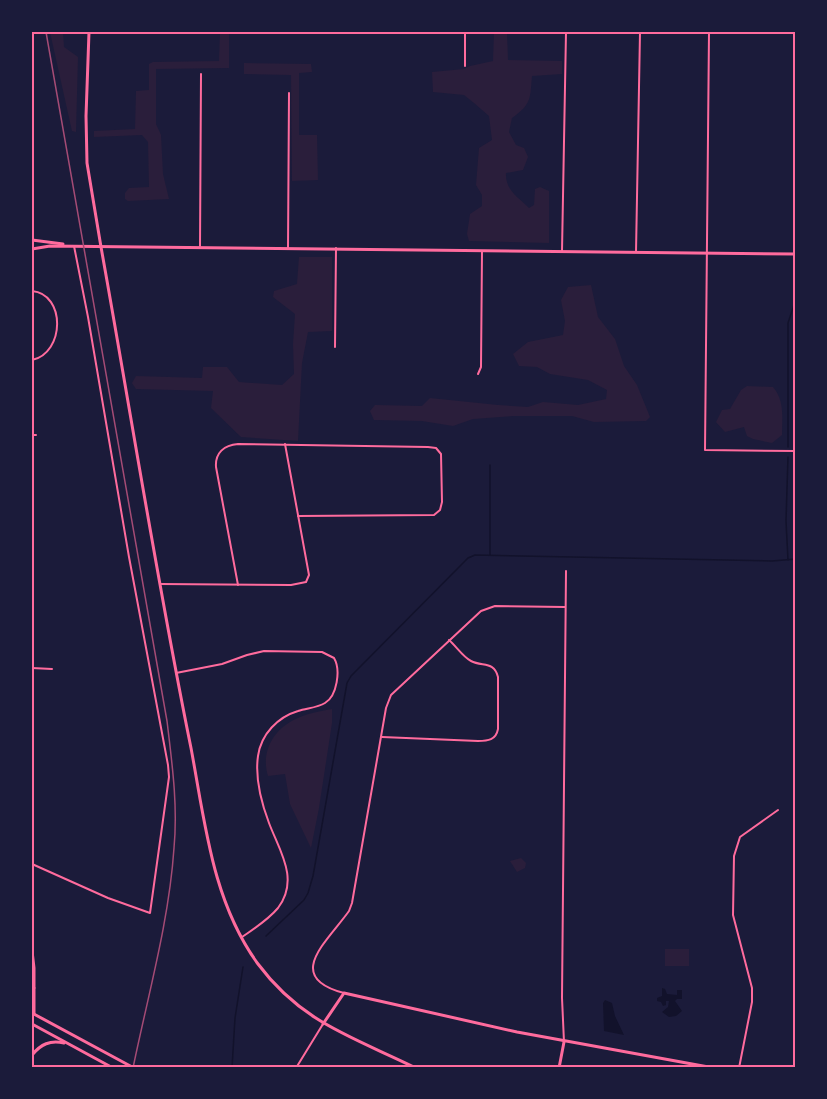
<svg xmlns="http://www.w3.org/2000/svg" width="827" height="1099" viewBox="0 0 827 1099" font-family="Mulish,sans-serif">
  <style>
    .green { fill: #2a1e3b }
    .water { fill: #12122b }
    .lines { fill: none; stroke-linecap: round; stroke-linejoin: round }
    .stream { stroke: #12122b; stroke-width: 1.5 }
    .minor { stroke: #ff6b9d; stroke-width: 2 }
    .tertiary { stroke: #ff6b9d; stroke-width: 3 }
    .secondary { stroke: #ff6b9d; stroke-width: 3 }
    .primary { stroke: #ff6b9d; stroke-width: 3 }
    .rail { stroke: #a44b75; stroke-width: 1.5 }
    .neatline { fill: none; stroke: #ff6b9d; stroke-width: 2 }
  </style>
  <rect width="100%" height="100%" fill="#1b1b3a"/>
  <g class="green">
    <path d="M50 32H63L64 47 78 57 76 132 72 131Z"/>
    <path d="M220 32H229V68L156 69V124L161 135 163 174 169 199 128 201 125 199V193L129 188 149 187 148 142 142 135 94 137V131L135 129 136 91 149 90V64L153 62 219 61Z"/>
    <path d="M494 32H507L508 60 562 61V74L532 76C530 98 532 104 512 118L509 132 516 145 524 148 528 157 523 170 506 173C505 190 518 197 529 208L534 205 535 189 540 187 549 191V243L469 241 467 234 470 214 482 206V195L476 185 479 148 492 140 489 116 474 103 464 95 433 92 432 72 464 69 470 66 493 61Z"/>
    <path d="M244 63 311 64 312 72 299 73V135H317L318 180 292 181 291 75 244 74Z"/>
    <path d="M299 257H332V331L308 332 302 363 298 441 241 437 211 408 213 391 136 389 132 383 136 376 202 378 203 367H227L239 382 282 385 294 374 293 344 295 314 273 297 274 291 297 284Z"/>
    <path d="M591 285 598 317 615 339 624 366 637 385 650 417 646 421 594 422 572 416H513L473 419 453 426 422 421 374 420 370 411 375 405 422 406 430 398 498 405 528 407 543 402 578 405 606 399 607 390 588 380 550 374 537 367 519 366 513 354 528 342 563 335 565 321 561 300 568 287Z"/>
    <path d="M747 386 773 387C785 401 782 418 782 435L772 443 753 439 747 436 744 427 725 432 716 422 722 410 730 409 741 390Z"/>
    <path d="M332 709V723L319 808 311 848 290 804 285 774 268 776C260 750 275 727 300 717 310 713 321 711 332 709Z"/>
    <path d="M521 858 526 863 525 868 517 872 510 861Z"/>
    <rect x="665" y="949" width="24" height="17"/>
  </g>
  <g class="water">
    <path d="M662 988 665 989 667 994 677 995V990H682V999H677L675 1001 682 1011 676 1016 669 1017 662 1012 668 1007 669 1001H666V1005L663 1006 661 1002 657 1001V998L662 996Z"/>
    <path d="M605 1000 612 1003 615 1016 624 1035 604 1031 603 1003Z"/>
  </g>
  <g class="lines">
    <g class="stream">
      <path d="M788 447V323L796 299"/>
      <path d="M788 457 786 521 788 560"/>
      <path d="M490 555V465"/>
      <path d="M266 936 304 900 308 893 313 876 347 683 351 676 468 558 475 555 772 561 796 559"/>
      <path d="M232 1068 235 1018 243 967"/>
    </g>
    <g class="minor">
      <path d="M709 32 705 450 796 451"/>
      <path d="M465 66V32"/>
      <path d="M200 246 201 74"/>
      <path d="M288 248 289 93"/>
      <path d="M562 251 566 32"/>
      <path d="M636 252 640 32"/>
      <path d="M32 291C66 294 65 353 32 360"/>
      <path d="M335 347 336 248"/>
      <path d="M478 374 481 367 482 251"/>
      <path d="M32 435H36"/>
      <path d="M160 584 291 585 306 582 309 575 285 444"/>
      <path d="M238 585 216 467C215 453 224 445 238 444L428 447 436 448 441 454 442 502 440 510 434 515 298 516"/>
      <path d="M32 668 52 669"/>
      <path d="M176 673 222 664 247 655 264 651 322 652 334 658C341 670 337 696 325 703 317 708 307 708 298 711 278 717 261 734 258 756 255 777 261 802 269 823 279 850 300 879 278 908 268 920 255 928 242 937"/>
      <path d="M382 737 478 741C488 741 496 740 498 729V677C494 661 483 667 471 661 463 657 456 646 449 640"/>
      <path d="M32 864 108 898 150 913 169 777 168 765 129 557 88 317 74 246"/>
      <path d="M344 993C283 977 327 942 349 911L352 903 386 708 391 695 481 611 495 606 565 607"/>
      <path d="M564 1042 562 998 566 571"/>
      <path d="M296 1068 323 1024"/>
      <path d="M739 1068 752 1002V988L733 915 734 856 740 837 778 810"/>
    </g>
    <g class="tertiary">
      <path d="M89 32 86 116 87 163 101 247"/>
      <path d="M323 1024 344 993 517 1032 714 1068"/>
      <path d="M559 1068 564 1042"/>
    </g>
    <g class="secondary">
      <path d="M32 240 63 244"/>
      <path d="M101 247C131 414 157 581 191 748 205 822 212 901 258 964 302 1023 353 1037 416 1068"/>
      <path d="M32 249 50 246 796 254"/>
      <path d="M32 951 34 968V1014"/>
    </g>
    <g class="primary">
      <path d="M32 991 34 988"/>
      <path d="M32 1013 134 1068"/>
      <path d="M32 1024 113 1068"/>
      <path d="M32 1055C41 1044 50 1040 64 1043"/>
    </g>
    <path class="rail" d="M46 32 167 721C172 763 178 805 174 848 169 922 148 995 133 1068"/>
  </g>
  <rect width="827" height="1099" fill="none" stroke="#1b1b3a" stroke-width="66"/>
  <rect x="33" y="33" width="761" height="1033" class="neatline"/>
</svg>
